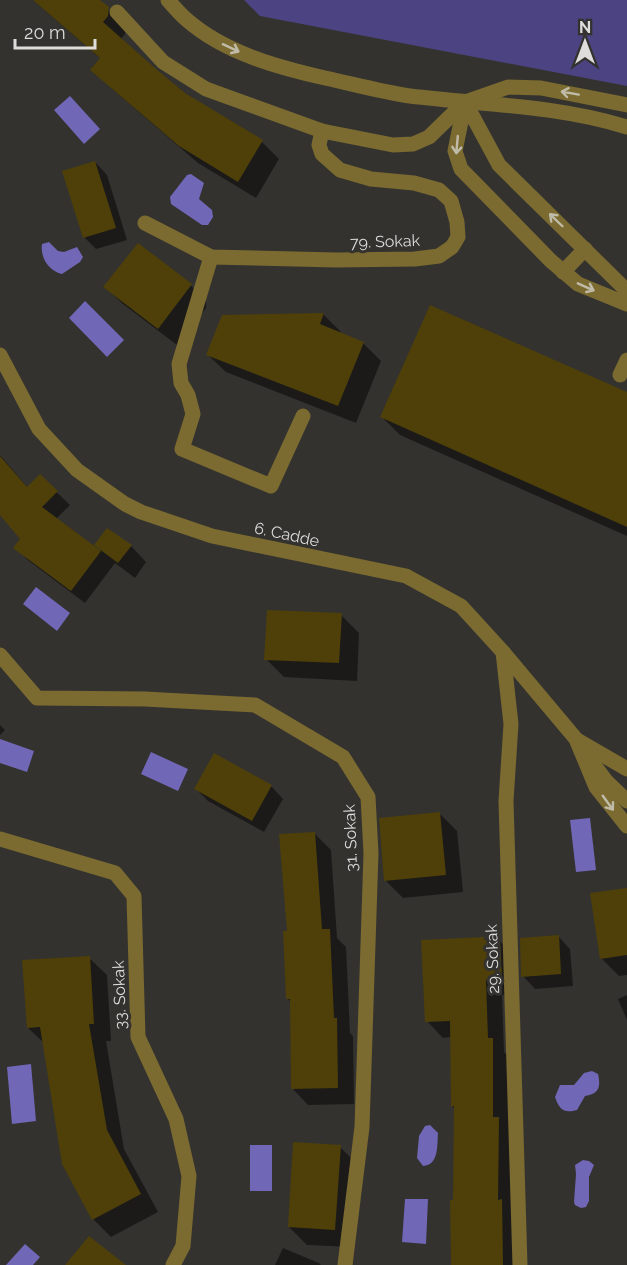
<svg xmlns="http://www.w3.org/2000/svg" width="627" height="1265" viewBox="0 0 627 1265" font-family="Raleway,sans-serif">
  <style>
    .green { fill: #4c4482 }
    .water { fill: #7067b6 }
    .shadow { fill: #0007 }
    .building { fill: #4e4008 }
    .lines { fill: none; stroke-linecap: round; stroke-linejoin: round }
    .minor { stroke: #7b6b30; stroke-width: 15 }
    .oneway { stroke: #c0bba8 }
    .labels { text-anchor: middle; stroke-width: 6; stroke-linejoin: round; paint-order: stroke }
    .street-label { font-size: 16px; fill: #dedddb; stroke: #33322f }
  </style>
  <rect width="100%" height="100%" fill="#33322f"/>
  <path class="green" d="M244 0H627V86L260 16Z"/>
  <g class="water">
    <path d="M70 96 100 129 84 144 54 110Z"/>
    <path d="M191 174 204 183 199 199 212 210 213 217 208 225H202L171 204 170 197 187 175Z"/>
    <path d="M49 242 58 251 64 252 77 247 83 257 80 262 62 274C49 271 40 258 42 244Z"/>
    <path d="M85 301 124 340 107 357 69 318Z"/>
    <path d="M36 587 70 613 57 631 23 604Z"/>
    <path d="M0 739 34 751 27 772 0 763Z"/>
    <path d="M151 752 188 769 178 791 141 774Z"/>
    <path d="M590 818 596 870 576 872 570 820Z"/>
    <path d="M31 1064 36 1121 12 1124 7 1067Z"/>
    <path d="M592 1071 598 1074C601 1087 599 1094 585 1096L577 1110C564 1114 559 1109 555 1097L560 1085H574L584 1073Z"/>
    <path d="M430 1125 438 1133C437 1146 439 1165 423 1166L417 1158 419 1136 425 1126Z"/>
    <rect x="250" y="1145" width="22" height="46"/>
    <path d="M583 1160 589 1161 594 1165 589 1177V1201L586 1207 581 1208 575 1205 574 1202 576 1174 575 1165Z"/>
    <path d="M405 1199H428L426 1244 402 1242Z"/>
    <path d="M25 1244 40 1257 33 1265H6Z"/>
  </g>
  <g class="shadow">
    <path d="M33 0H98L126 26 125 34 120 40 184 94 262 142 279 159 256 198 198 163 110 87 92 69 101 59Z"/>
    <path d="M95 162 107 175 127 240 96 249 84 237Z"/>
    <path d="M187 282 206 300V308L177 345 123 304 105 287Z"/>
    <path d="M323 314 341 332 340 334 363 343 381 361 356 423 226 372 208 355Z"/>
    <path d="M627 394V536L400 435 382 417Z"/>
    <path d="M0 455 28 488 40 476 70 505 56 519 99 551 131 546 146 562 135 578 115 563 85 603 29 561 15 547 22 539 0 513Z"/>
    <path d="M341 615 359 633 357 681 284 677 266 659Z"/>
    <path d="M0 725 5 730 0 735Z"/>
    <path d="M271 786 283 799 264 832 208 801 196 789Z"/>
    <path d="M440 814 457 831 463 892 403 898 385 880Z"/>
    <path d="M314 833 331 850 337 938 346 947 350 1033 353 1036 354 1104 308 1105 292 1088 291 1002 288 999 289 932Z"/>
    <path d="M627 889V975L619 976 601 958Z"/>
    <path d="M558 936 570 949 573 986 535 989 523 976Z"/>
    <path d="M484 939 486 941H500L516 957 517 994 502 995 504 1052 508 1056 518 1265H452L455 1109 452 1106 451 1037 443 1038 427 1021Z"/>
    <path d="M89 958 107 975 111 1041H106L124 1149 158 1212 111 1237 93 1219 44 1043 28 1028Z"/>
    <path d="M627 995V1020L618 999Z"/>
    <path d="M340 1147 358 1165 352 1247 307 1245 289 1227Z"/>
    <path d="M283 1248 319 1263 321 1265H275Z"/>
  </g>
  <g class="building">
    <path d="M33 0H100L109 7 108 16 103 22 156 69 185 93 263 140 238 182 179 146 90 70 100 58Z"/>
    <path d="M95 161 116 228 83 238 62 171Z"/>
    <path d="M138 243 192 284 158 329 103 287Z"/>
    <path d="M430 305 627 392V527L380 417Z"/>
    <path d="M324 313 320 324 364 342 338 406 206 355 222 315Z"/>
    <path d="M0 456 27 487 40 474 58 491 42 507 101 551 71 591 13 548 20 539 0 515Z"/>
    <path d="M107 528 132 545 118 563 94 545Z"/>
    <path d="M267 610 342 613 339 663 264 660Z"/>
    <path d="M214 753 272 785 252 821 194 789Z"/>
    <path d="M440 812 446 875 384 881 379 818Z"/>
    <path d="M315 832 322 929H330L334 1018H337L338 1088 291 1089 290 999H286L283 931H287L279 834Z"/>
    <path d="M627 888V955L600 959 590 893Z"/>
    <path d="M559 935 561 974 521 977 520 938Z"/>
    <path d="M484 937V940L500 939 502 979 486 980 488 1038H493V1117H499L498 1200 502 1199 503 1265H451L450 1200H453L454 1106 451 1107 450 1021 425 1022 421 940Z"/>
    <path d="M90 956 94 1024H89L107 1130 141 1194 92 1220 62 1164 40 1027 27 1028 22 960Z"/>
    <path d="M293 1142 341 1145 335 1230 288 1227Z"/>
    <path d="M89 1236 126 1265H65Z"/>
  </g>
  <g class="lines">
    <g class="minor">
      <path d="M168 0C174 7 180 14 187 20 225 53 277 67 325 78 353 84 382 92 410 96 484 105 555 105 627 127"/>
      <path d="M117 12 163 62 206 89 322 131"/>
      <path d="M145 223 211 257 336 260 415 259 439 256 452 247 458 237 457 222 451 201 439 190 414 183 371 179 340 170 322 154 319 145 322 131 393 145 413 144 429 137 465 102 508 87 541 88 627 105"/>
      <path d="M211 257 179 364 181 383 188 395 193 414 182 449 271 486 303 416"/>
      <path d="M563 272 585 249"/>
      <path d="M627 291 499 165 465 102 455 151 461 169 551 261 578 284 627 304"/>
      <path d="M0 355 39 429 77 470 125 504 141 512 212 536 406 576 461 606 503 652 576 739 596 787 627 826"/>
      <path d="M620 375 627 360"/>
      <path d="M503 652 511 724 506 801 520 1265"/>
      <path d="M0 655 37 698 145 699 255 705 343 757 368 797 371 853 362 1127 345 1265"/>
      <path d="M577 740 627 769"/>
      <path d="M592 762 606 781 627 801"/>
      <path d="M0 839 115 873 134 896 138 1037 176 1119 189 1176 183 1246 173 1265"/>
    </g>
  </g>
  <defs><path id="oneway-shaft" d="M-6 0H5M1.5-3L5.5 0L1.5 3" fill="none" stroke-width="1.6" stroke-linecap="round" stroke-linejoin="round" transform="scale(1.5)"/></defs>
  <g class="oneway">
    <use href="#oneway-shaft" transform="translate(231 48) rotate(25)"/>
    <use href="#oneway-shaft" transform="translate(570 93) rotate(-170)"/>
    <use href="#oneway-shaft" transform="translate(457 145) rotate(95)"/>
    <use href="#oneway-shaft" transform="translate(556 220) rotate(-136)"/>
    <use href="#oneway-shaft" transform="translate(586 287) rotate(24)"/>
    <use href="#oneway-shaft" transform="translate(608 803) rotate(54)"/>
  </g>
  <g class="labels">
    <g class="street-label">
      <text transform="translate(385 241) rotate(-2)" y="6">79. Sokak</text>
      <text transform="translate(287 534) rotate(12)" y="6">6. Cadde</text>
      <text transform="translate(350 838) rotate(-92)" y="6">31. Sokak</text>
      <text transform="translate(492 959) rotate(-92)" y="6">29. Sokak</text>
      <text transform="translate(119 995) rotate(-92)" y="6">33. Sokak</text>
    </g>
  </g>
  <g transform="translate(585 42)" stroke="#33322f" stroke-width="4.5" paint-order="stroke">
  <path d="M0-4.5L10 22L0 15L-10 22Z" fill="#dedddb"/>
  <text y="-9" font-size="16" font-weight="bold" text-anchor="middle" fill="#dedddb">N</text>
  </g>
  <path d="M15 39v9h80v-9" fill="none" stroke="#dedddb" stroke-width="3"/>
  <text x="24" y="39" font-size="18" fill="#dedddb" stroke="#33322f" stroke-width="4.5" paint-order="stroke">20 m</text>
</svg>
